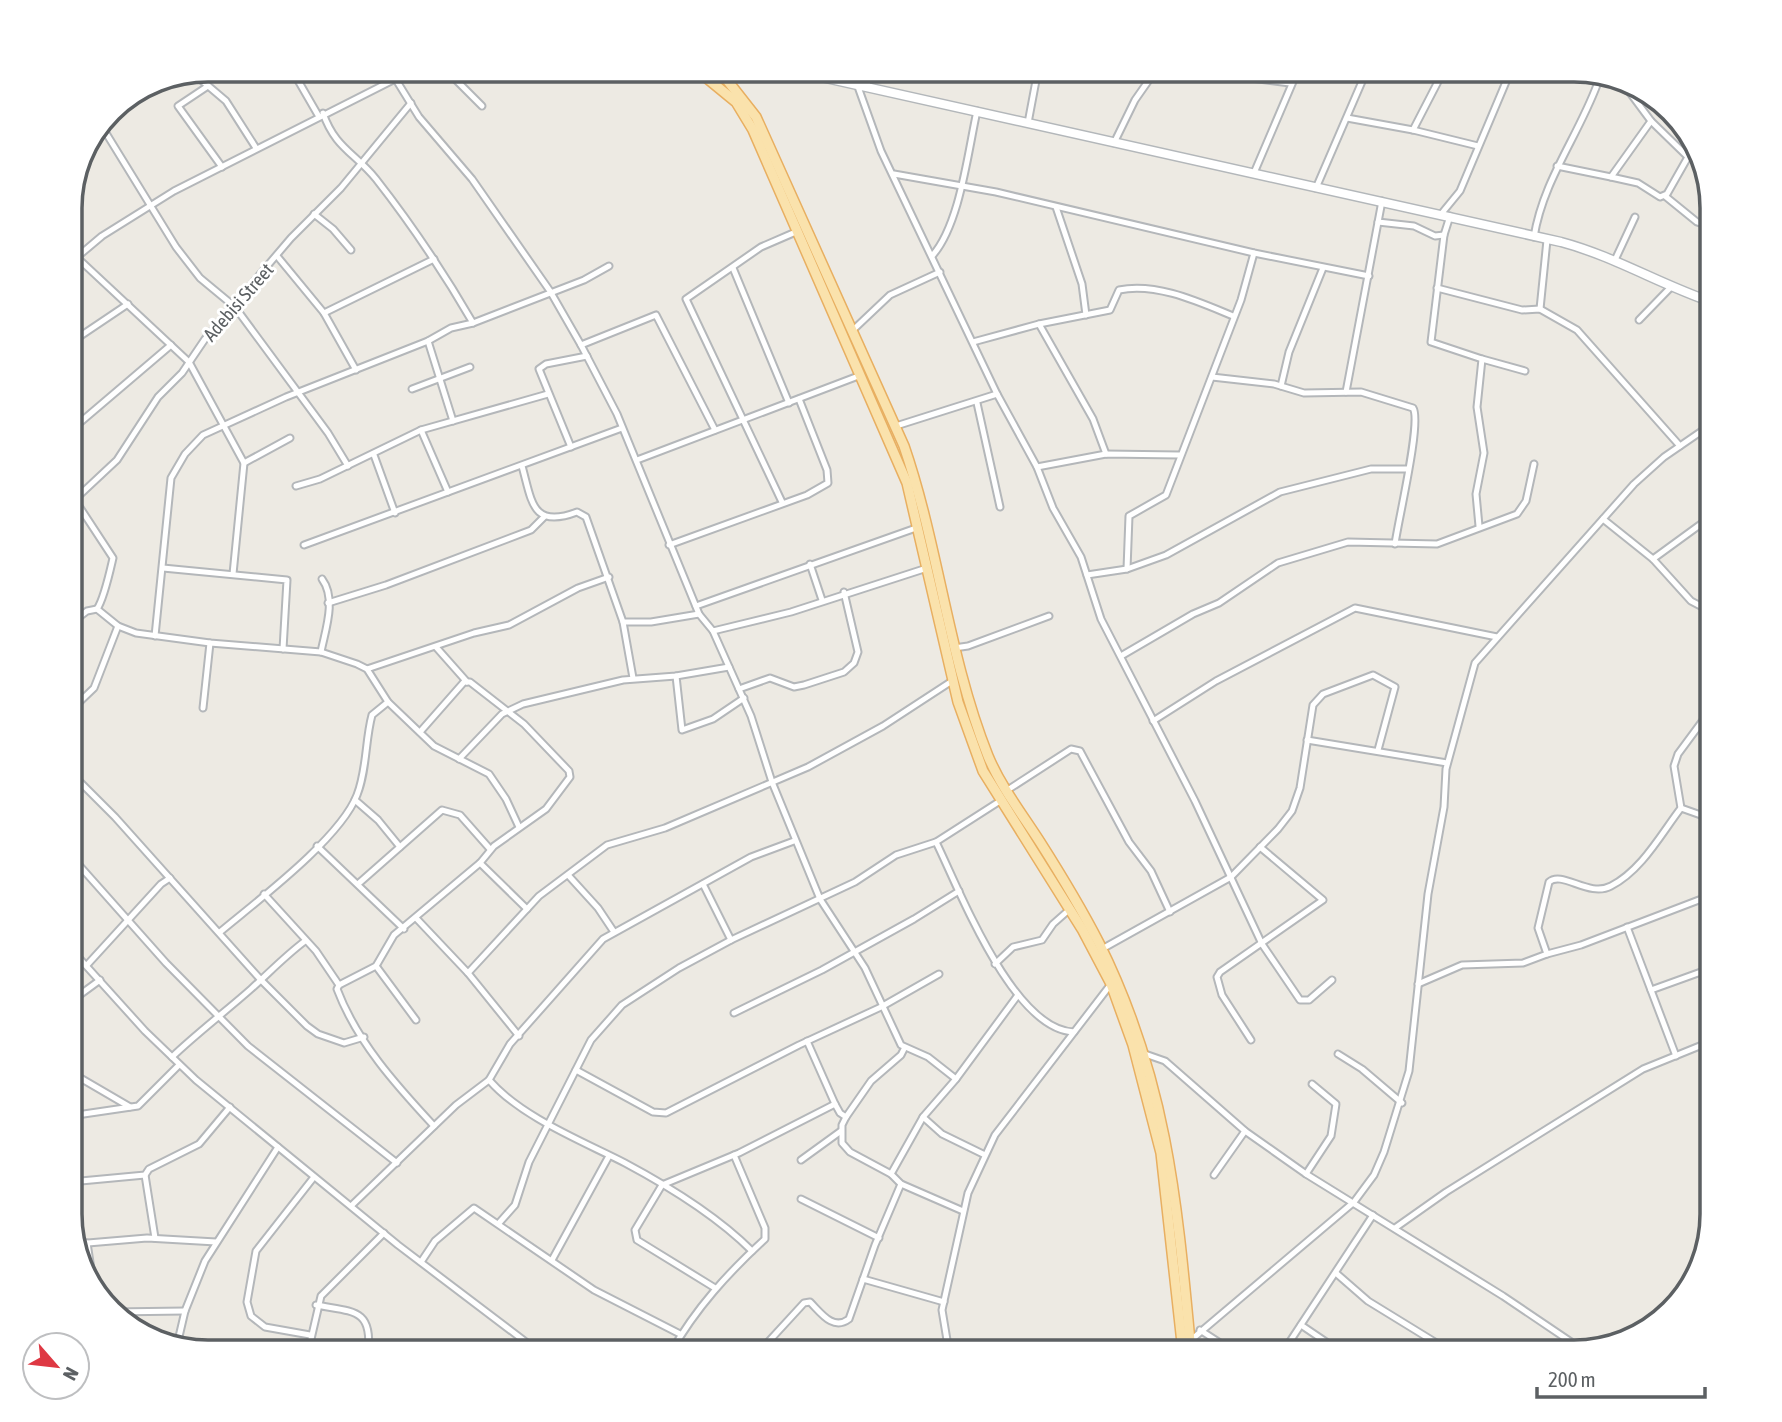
<svg xmlns="http://www.w3.org/2000/svg" width="1782" height="1422" viewBox="0 0 1782 1422" font-family="'Asap Condensed',sans-serif">
  <style>
    .lines { fill: none; stroke-linecap: round; stroke-linejoin: round }
    .street-casing { stroke: #b4b7ba; stroke-width: 9 }
    .secondary-casing { stroke: #b3b7ba; stroke-width: 11 }
    .primary-casing { stroke: #e8af61; stroke-width: 12 }
    .street { stroke: #fff; stroke-width: 5 }
    .secondary { stroke: #fff; stroke-width: 8 }
    .primary { stroke: #fae2ac; stroke-width: 9 }
    .labels { text-anchor: middle; stroke-width: 6; stroke-linejoin: round; paint-order: stroke }
    .street-label { font-size: 19px; fill: #5c6063; stroke: #fff }
    .rim { fill: none; stroke: #5c6063; stroke-width: 3.5 }
  </style>
  <rect width="100%" height="100%" fill="#edeae3"/>
  <g class="lines">
    <g class="street-casing">
      <g id="street">
        <path d="M292 70 318 115"/>
        <path d="M390 70 419 117 472 179 550 291 581 345 617 414 699 614 713 631 751 716 772 782 820 899 865 968 901 1045 928 1057 956 1079"/>
        <path d="M446 70 482 106"/>
        <path d="M1221 70 1251 78 1290 83"/>
        <path d="M193 73 226 101 256 148"/>
        <path d="M857 84 881 151 997 394 1037 467 1053 508 1081 557 1101 619 1195 801 1262 944 1300 1000H1309L1332 980"/>
        <path d="M208 86 178 106 222 167"/>
        <path d="M866 86 873 70"/>
        <path d="M323 113C335 148 355 153 376 179 412 225 444 273 473 323"/>
        <path d="M1347 118 1413 130 1478 146"/>
        <path d="M1028 123 1038 70"/>
        <path d="M101 125 176 247 200 278 235 307 328 433 348 466"/>
        <path d="M1413 130 1444 70"/>
        <path d="M1114 143 1135 100 1156 70"/>
        <path d="M1557 166 1611 177 1651 121 1628 90"/>
        <path d="M1254 173 1298 70"/>
        <path d="M894 174 996 192 1254 253 1369 276"/>
        <path d="M1611 177 1638 183 1660 197 1667 194 1688 157 1651 121"/>
        <path d="M1316 188 1367 70"/>
        <path d="M1665 196 1697 222 1712 227"/>
        <path d="M1056 207 1082 284 1086 315"/>
        <path d="M1442 213 1460 191 1511 70"/>
        <path d="M314 214 333 229 351 250"/>
        <path d="M1450 216 1444 235 1431 342 1482 359 1477 407 1484 453 1476 494 1479 526"/>
        <path d="M1378 222 1414 226 1435 236 1444 235"/>
        <path d="M1534 237C1543 181 1577 138 1597 85L1593 77"/>
        <path d="M70 251 189 362 244 463 233 574"/>
        <path d="M277 256 324 313 356 370"/>
        <path d="M932 256C960 225 968 151 977 111"/>
        <path d="M1615 260 1635 217"/>
        <path d="M70 263 102 236 174 191 413 70"/>
        <path d="M733 268 789 403"/>
        <path d="M1437 288 1522 310 1540 309 1577 330 1680 446"/>
        <path d="M1540 309 1547 240"/>
        <path d="M324 313 434 259"/>
        <path d="M1639 320 1671 287"/>
        <path d="M1039 324 1093 419 1106 454"/>
        <path d="M853 330 890 295 940 272"/>
        <path d="M428 341 453 421"/>
        <path d="M973 342 1039 324 1110 310 1119 290C1156 282 1199 302 1233 316"/>
        <path d="M70 343 128 304"/>
        <path d="M581 345 656 315 715 430"/>
        <path d="M1482 359 1525 371"/>
        <path d="M1212 377 1274 384 1304 393 1361 392 1413 408C1422 421 1398 521 1395 544"/>
        <path d="M1281 386 1289 352 1323 268"/>
        <path d="M412 389 470 367"/>
        <path d="M1346 392 1382 201"/>
        <path d="M977 403 1000 507"/>
        <path d="M896 426 997 394"/>
        <path d="M421 430 448 492"/>
        <path d="M70 431 171 345"/>
        <path d="M571 447 539 369 546 364 587 356"/>
        <path d="M374 455 395 513"/>
        <path d="M637 460 861 375"/>
        <path d="M244 463 290 438"/>
        <path d="M522 466C532 502 532 529 577 512L586 517 623 622H651L699 614"/>
        <path d="M1037 467 1106 454 1179 455"/>
        <path d="M296 486 320 479 421 430 548 394"/>
        <path d="M75 500 113 558C110 571 104 599 97 609"/>
        <path d="M782 502 686 299 761 247 798 231"/>
        <path d="M70 504 117 460 158 397 182 373 205 339 291 238 341 188 411 103"/>
        <path d="M1603 519 1653 559 1691 601 1712 612"/>
        <path d="M304 545 622 428"/>
        <path d="M669 545 807 495 828 483 827 470 799 399"/>
        <path d="M1653 559 1712 516"/>
        <path d="M810 564 822 600"/>
        <path d="M163 568 287 580 283 649"/>
        <path d="M1127 569 1129 516 1166 495 1241 300 1254 253"/>
        <path d="M1087 575 1127 569 1166 555 1280 492 1371 469H1408"/>
        <path d="M328 603 386 585 531 530 544 517"/>
        <path d="M696 606 916 528"/>
        <path d="M623 622 633 678"/>
        <path d="M70 624 87 611 97 609 118 626 136 633 210 643 321 652 357 664 367 669 388 702 434 746 489 774 506 799 519 827"/>
        <path d="M713 631 791 612 927 568"/>
        <path d="M155 636 171 478 185 454 203 435 286 397 428 341 451 328 473 323 584 280 609 266"/>
        <path d="M436 647 467 682"/>
        <path d="M954 648 968 646 1049 616"/>
        <path d="M321 652C325 631 337 599 322 579"/>
        <path d="M1121 656 1193 614 1219 603 1278 563 1348 542 1437 544 1517 514 1526 501 1534 464"/>
        <path d="M367 669 474 633 509 625 578 588 609 577"/>
        <path d="M676 676 682 730 713 719 744 698"/>
        <path d="M739 689 770 678 794 687 804 685 844 672 854 663 858 652 844 592"/>
        <path d="M203 708 210 643"/>
        <path d="M70 711 94 688 118 626"/>
        <path d="M1153 721 1216 681 1355 608 1497 637"/>
        <path d="M1307 740 1447 763"/>
        <path d="M459 759 502 714 523 704 623 680 676 676 729 667"/>
        <path d="M70 772 115 817 261 980 307 1026 318 1034 344 1043 364 1037"/>
        <path d="M1006 791 1071 749 1080 751 1129 842 1151 871 1170 912"/>
        <path d="M355 800 378 820 400 847"/>
        <path d="M1681 808 1712 819"/>
        <path d="M936 842C960 891 1013 1030 1074 1032"/>
        <path d="M317 846 404 929"/>
        <path d="M70 855 166 963 248 1046 397 1163"/>
        <path d="M480 863 527 909"/>
        <path d="M568 875 598 908 614 932"/>
        <path d="M358 884 442 810 460 815 490 849"/>
        <path d="M703 884 731 940"/>
        <path d="M264 894 316 951 339 985 337 989C357 1042 396 1085 434 1126"/>
        <path d="M416 918 468 973 519 1036"/>
        <path d="M1627 927 1676 1056"/>
        <path d="M220 932C257 901 340 839 357 795 367 770 365 741 372 715L388 702"/>
        <path d="M70 948 145 1031 196 1080 398 1245 539 1352"/>
        <path d="M1102 949 1231 877 1278 829 1292 811 1300 788 1313 705 1323 694 1373 675 1395 687 1378 750"/>
        <path d="M1547 954 1581 945 1712 895"/>
        <path d="M995 964 1013 947 1042 940 1053 924 1070 909"/>
        <path d="M87 965 161 884 170 878"/>
        <path d="M376 966 416 1020"/>
        <path d="M468 973 539 896 607 845 665 828 808 767 883 726 952 681"/>
        <path d="M1418 984 1462 965 1523 963 1547 954 1538 928 1549 882C1562 870 1589 898 1611 886 1642 870 1661 834 1681 808L1674 766 1678 754 1712 708"/>
        <path d="M339 985 376 966 394 935 480 863 494 846 546 809 570 777 569 771 524 724 470 682H464L420 732"/>
        <path d="M1651 990 1712 968"/>
        <path d="M70 1002 100 980"/>
        <path d="M734 1013 822 970 914 919 959 891"/>
        <path d="M1251 1040 1222 995 1217 977 1220 972 1323 900 1260 847"/>
        <path d="M807 1041 835 1104 840 1113 846 1117"/>
        <path d="M904 1049 901 1055 871 1081 846 1117 842 1125V1143L850 1152 891 1174 901 1184 963 1211"/>
        <path d="M1145 1054 1165 1061 1245 1131 1306 1174 1503 1296 1583 1350"/>
        <path d="M1338 1054 1362 1069 1402 1103"/>
        <path d="M172 1057C197 1033 225 1012 251 989 270 972 285 956 305 941"/>
        <path d="M576 1070 653 1112 666 1113 799 1045 881 1007 939 974"/>
        <path d="M70 1072 130 1107"/>
        <path d="M489 1080C521 1117 582 1141 625 1163 670 1187 716 1215 752 1251"/>
        <path d="M70 1116 138 1106 179 1065"/>
        <path d="M923 1117 942 1134 985 1155"/>
        <path d="M801 1160 841 1131"/>
        <path d="M891 1174 923 1117 956 1079 1018 995"/>
        <path d="M1306 1174 1331 1136 1336 1104 1312 1084"/>
        <path d="M145 1175 155 1238"/>
        <path d="M1214 1175 1245 1131"/>
        <path d="M70 1182 145 1175 149 1169 199 1144 230 1107"/>
        <path d="M801 1199 879 1238"/>
        <path d="M351 1206 456 1105 489 1080 510 1044 603 939 751 857 794 841"/>
        <path d="M499 1223 515 1205 529 1162 591 1040 622 1005 679 968 731 940 855 882 896 855 936 842 1000 801"/>
        <path d="M1395 1228 1446 1192 1643 1069 1712 1041"/>
        <path d="M87 1243 94 1288"/>
        <path d="M76 1244 147 1238 216 1242"/>
        <path d="M552 1260 609 1156"/>
        <path d="M421 1262 435 1241 474 1208 594 1290 680 1334"/>
        <path d="M1337 1274 1368 1301 1451 1352"/>
        <path d="M863 1279 944 1302"/>
        <path d="M715 1288 637 1240 635 1230 662 1185 739 1153 835 1104"/>
        <path d="M316 1305C352 1312 373 1308 368 1352"/>
        <path d="M112 1312 185 1311"/>
        <path d="M1301 1325 1341 1352"/>
        <path d="M1200 1330 1234 1352"/>
        <path d="M310 1335 265 1327 251 1316 247 1302 256 1251 314 1177"/>
        <path d="M1191 1340 1354 1202 1374 1175 1384 1152 1409 1071 1428 894 1444 807 1446 769 1475 663 1634 484 1664 457 1712 424"/>
        <path d="M178 1341 185 1311 205 1261 278 1147"/>
        <path d="M308 1352 321 1296 384 1233"/>
        <path d="M671 1352C696 1308 728 1273 765 1239V1228L734 1155"/>
        <path d="M759 1352 804 1303 810 1302C821 1313 833 1331 849 1319L875 1245 901 1184"/>
        <path d="M949 1352 942 1310 968 1193 995 1135 1111 984"/>
        <path d="M1283 1352 1373 1215"/>
      </g>
    </g>
    <g class="secondary-casing">
      <path id="secondary" d="M790 70 1561 242C1614 256 1661 285 1712 302"/>
    </g>
    <g class="primary-casing">
      <g id="primary">
        <path d="M697 70 736 102 753 130 907 483 958 702 983 771 1082 929 1111 984 1133 1045 1161 1153 1183 1352"/>
        <path d="M714 70 727 80 756 117 904 446C939 548 948 656 988 756 1001 787 1022 814 1040 842 1061 875 1081 908 1099 943 1167 1080 1177 1202 1191 1352"/>
      </g>
    </g>
    <use href="#street" class="street"/>
    <use href="#secondary" class="secondary"/>
    <use href="#primary" class="primary"/>
  </g>
  <g class="labels">
    <g class="street-label">
      <text transform="translate(238 302) rotate(-49)" y="7">Adebisi Street</text>
    </g>
  </g>
  <path d="M0 0H1782V1422H0ZM208 82H1574A126 126 0 0 1 1700 208V1214A126 126 0 0 1 1574 1340H208A126 126 0 0 1 82 1214V208A126 126 0 0 1 208 82Z" fill="#fff" fill-rule="evenodd"/>
  <path class="rim" d="M208 82H1574A126 126 0 0 1 1700 208V1214A126 126 0 0 1 1574 1340H208A126 126 0 0 1 82 1214V208A126 126 0 0 1 208 82Z"/>
  <g transform="translate(56 1366) rotate(118)"><circle r="33" fill="#ffffff" stroke="#bebfc1" stroke-width="2"/>
  <path d="M0-5L12 26L0 18L-12 26Z" fill="#de3843"/>
  <text y="-10" font-size="19" font-weight="bold" text-anchor="middle" fill="#5c6063">N</text>
  </g>
  <path d="M1537 1387v10h168v-10" fill="none" stroke="#5c6063" stroke-width="3.5"/>
  <text x="1548" y="1387" font-size="21" fill="#5c6063" stroke="#ffffff" stroke-width="5" paint-order="stroke">200 m</text>
</svg>
